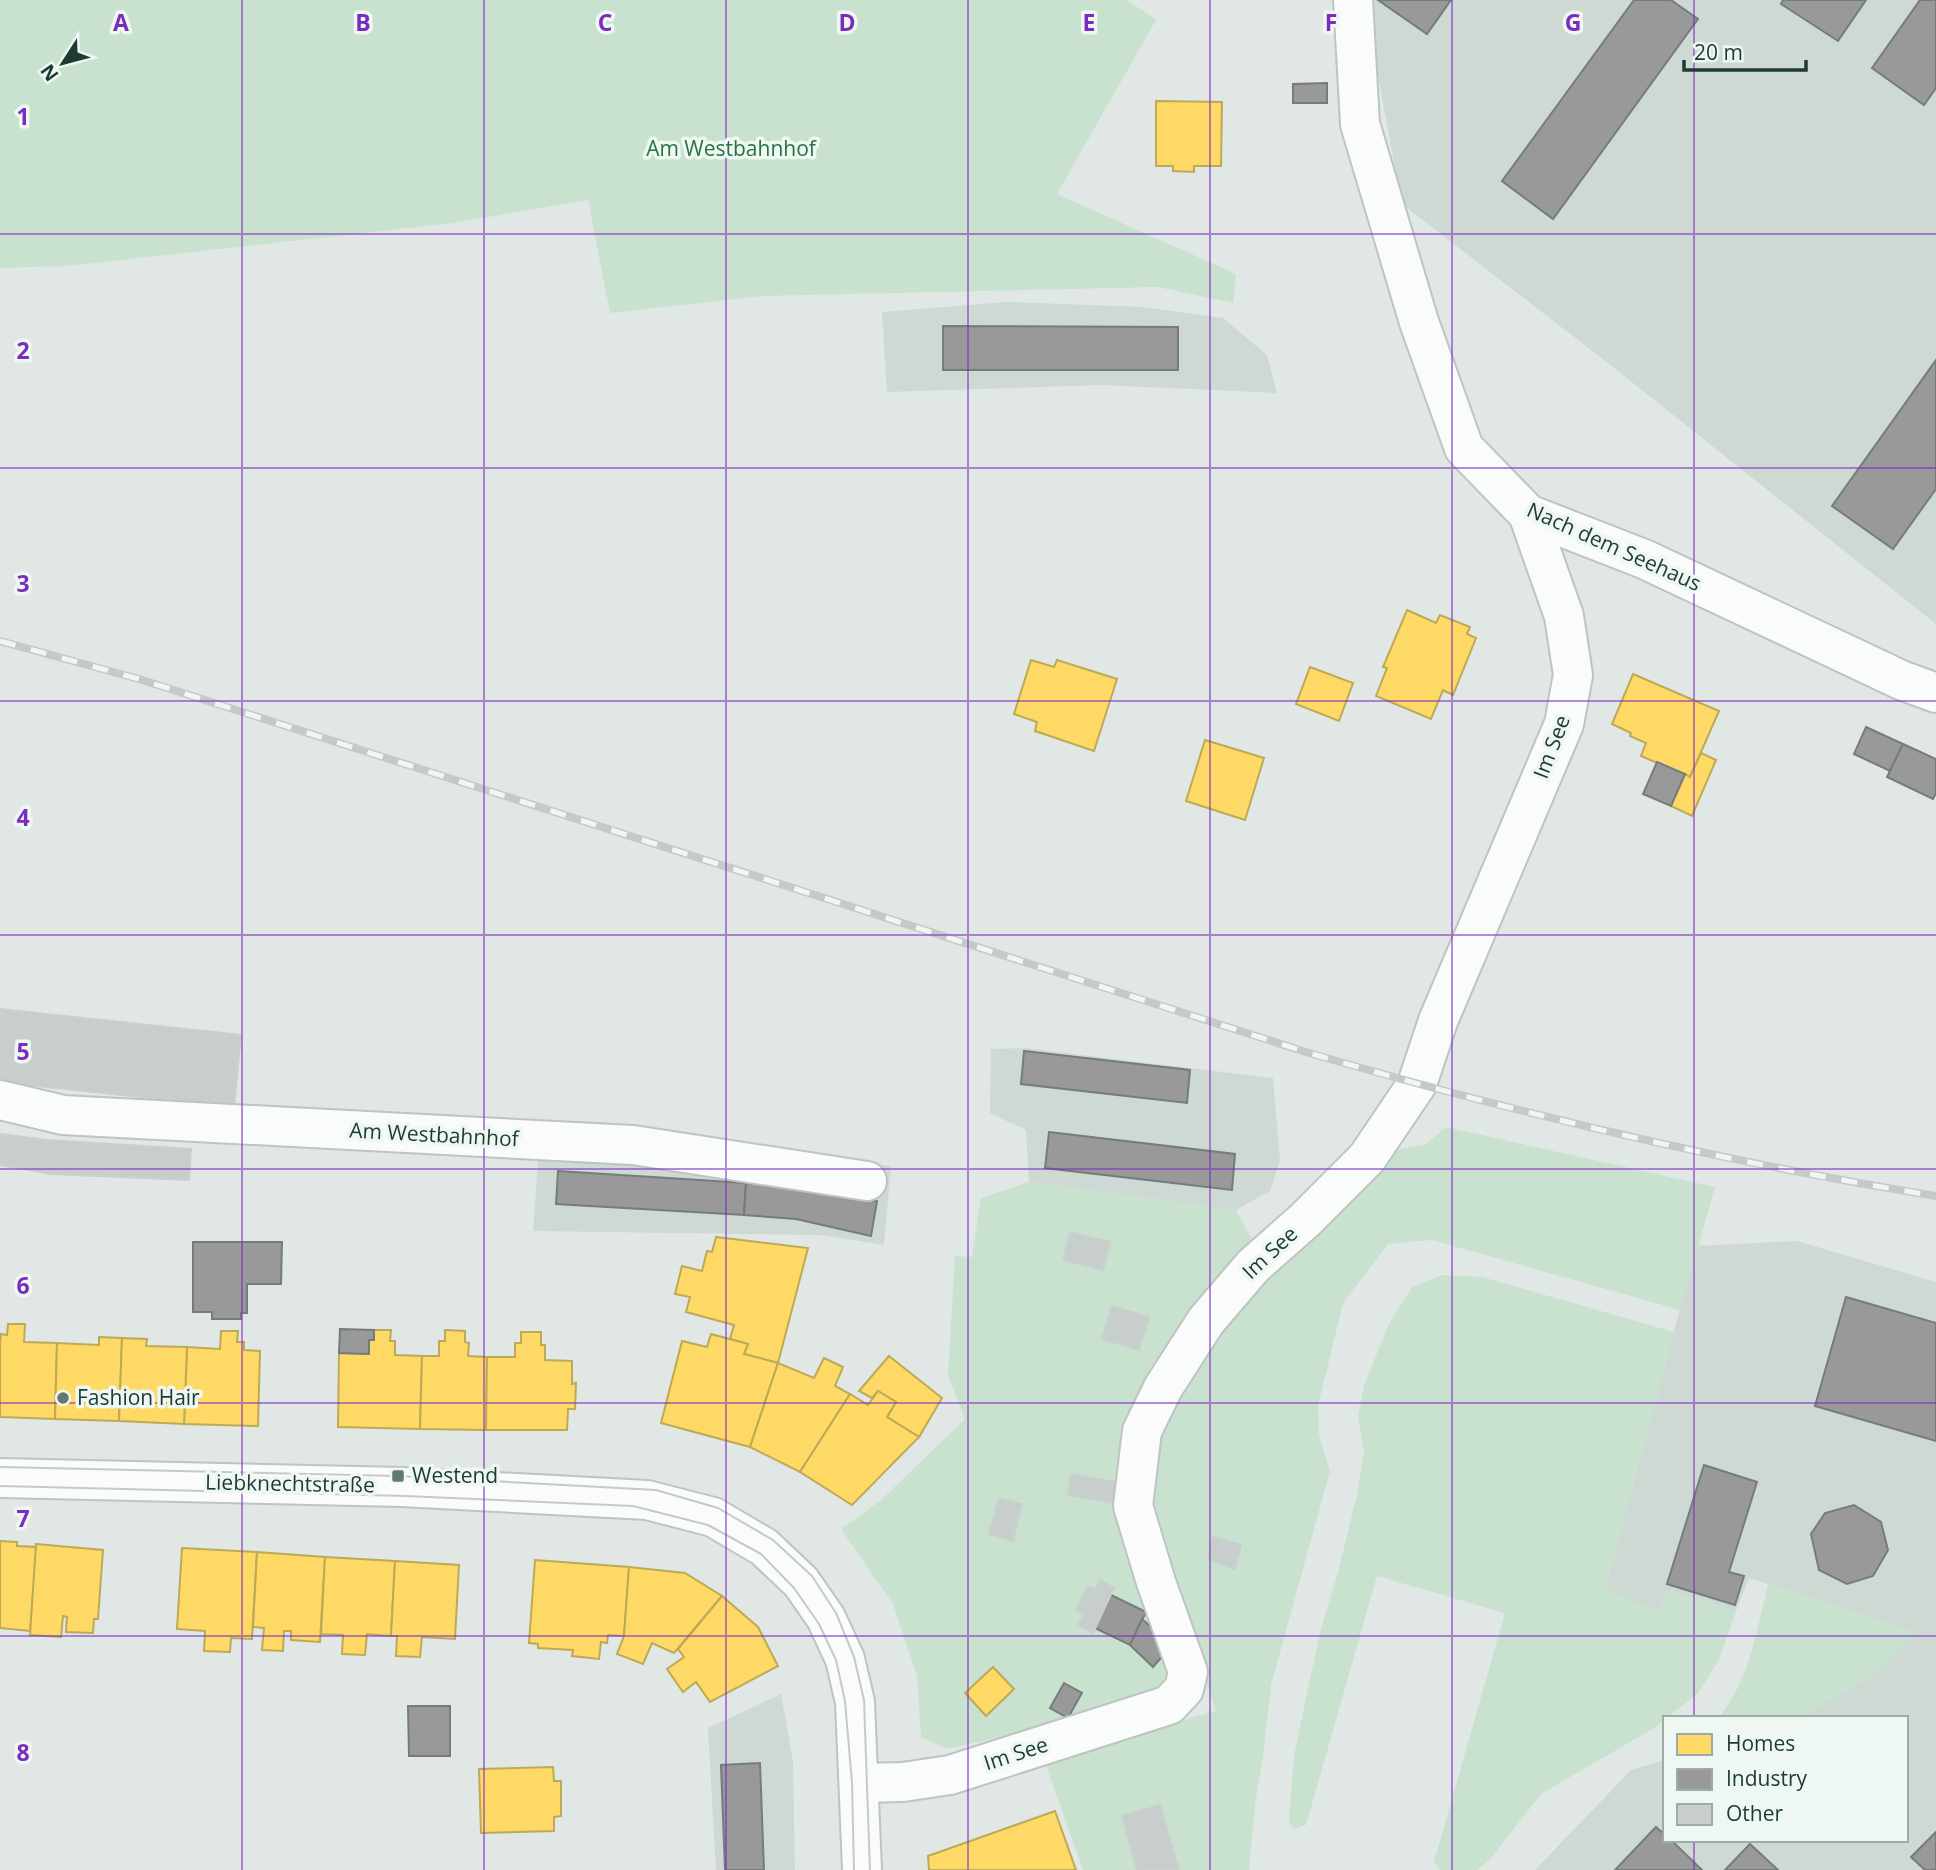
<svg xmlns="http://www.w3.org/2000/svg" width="1936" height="1870" viewBox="0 0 1936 1870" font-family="'Open Sans',sans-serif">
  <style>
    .built { fill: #ced9d4 }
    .green { fill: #c9e2d0 }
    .homes { fill: #ffd966; stroke: #bcaa57; stroke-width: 2 }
    .industry { fill: #999; stroke: #747d7a; stroke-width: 2 }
    .building { fill: #c8cecc; stroke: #cad0cd; stroke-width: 2 }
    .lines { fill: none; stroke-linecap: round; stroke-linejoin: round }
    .minor-casing { stroke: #bec4c1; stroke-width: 42 }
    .minor { stroke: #fafbfb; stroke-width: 38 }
    .tram { stroke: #c5cac8; stroke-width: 2 }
    .rail-casing { stroke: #c5cac8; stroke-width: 8 }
    .rail { stroke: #eef7f2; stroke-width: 5; stroke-dasharray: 16; stroke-linecap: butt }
    .grid { fill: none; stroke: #7b2cbf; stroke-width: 2; stroke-opacity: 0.55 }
    .poi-dot { fill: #627771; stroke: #eef7f2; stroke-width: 2.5 }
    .labels { text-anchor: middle; stroke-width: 7; stroke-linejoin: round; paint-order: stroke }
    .park-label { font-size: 21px; fill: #277344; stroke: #eef7f2 }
    .street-label { font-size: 21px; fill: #1e3b33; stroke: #eef7f2 }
    .poi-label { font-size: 21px; fill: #1e3b33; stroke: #eef7f2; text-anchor: start }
    .grid-label { font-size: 23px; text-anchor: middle; font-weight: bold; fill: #7b2cbf; stroke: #eef7f2; stroke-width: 7; stroke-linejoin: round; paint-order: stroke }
  </style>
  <rect width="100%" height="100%" fill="#e1e7e4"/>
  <g class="built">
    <path d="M1370 0H1936V624L1613 367 1402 204 1373 49Z"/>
    <path d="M1006 302 1143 307 1223 318 1267 355 1277 393 1102 385 887 392 882 312Z"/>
    <path d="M1025 1048 1273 1078 1280 1161 1270 1191 1236 1210 1029 1182 1026 1130 990 1113 991 1049Z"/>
    <path d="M539 1150 848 1162 891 1166 884 1245 821 1235 533 1231Z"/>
    <path d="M1797 1241 1936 1282V1870H1535L1631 1770 1665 1760V1840H1906V1718H1797L1868 1678 1916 1633 1749 1578 1736 1611 1667 1590 1660 1613 1605 1589 1697 1246Z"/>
    <path d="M781 1694 793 1762 795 1870H716L708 1728Z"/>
  </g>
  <g class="green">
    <path d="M0 0H1127L1156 20 1057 194 1236 274 1233 303 1158 287 762 296 610 313 588 200 453 223 68 266 0 268Z"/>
    <path d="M1446 1127 1715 1187 1680 1310 1432 1240 1388 1244 1343 1303 1318 1406 1319 1435 1330 1471 1271 1685 1263 1757 1255 1804 1249 1870H1083L1043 1757 1216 1711 1160 1538 1149 1472 1161 1426 1182 1384 1274 1263 1375 1165 1398 1149 1425 1145Z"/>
    <path d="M1029 1182 1236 1210 1260 1254 1129 1451 1176 1651 1164 1685 1065 1723 947 1749 921 1737 917 1676 893 1604 841 1529 880 1501 965 1419 948 1375 955 1256 972 1257 981 1198Z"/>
    <path d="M1442 1275 1482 1277 1674 1332 1605 1589 1659 1612 1667 1590 1736 1611 1719 1660 1698 1693 1654 1728 1541 1794 1492 1857 1477 1870H1440L1434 1862 1505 1613 1377 1576 1306 1825 1293 1829 1289 1822 1294 1755 1320 1632 1338 1572 1356 1499 1364 1452 1358 1417 1364 1385 1389 1324 1412 1287Z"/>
    <path d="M1768 1584 1917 1633 1868 1678 1803 1716 1797 1718H1718C1749 1683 1757 1629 1768 1584Z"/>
  </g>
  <g class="homes">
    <path d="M1156 101 1222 102 1221 166H1194V172L1173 171V166H1156Z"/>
    <path d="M1407 610 1436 623 1440 615 1470 627 1467 634 1476 638 1453 695 1443 690 1431 719 1376 696 1387 668 1383 667Z"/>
    <path d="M1031 660 1054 667 1057 660 1117 679 1094 751 1035 731 1037 722 1014 714Z"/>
    <path d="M1310 667 1353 683 1339 721 1296 704Z"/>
    <path d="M1633 674 1719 711 1690 777 1641 756 1646 743 1630 736 1631 733 1612 724Z"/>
    <path d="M1205 740 1264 758 1245 820 1186 801Z"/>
    <path d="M1701 753 1716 760 1692 816 1671 806 1685 774 1690 777Z"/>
    <path d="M716 1237 808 1248 778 1363 744 1354 748 1344 730 1339 734 1325 686 1312 690 1297 675 1294 682 1266 702 1271 707 1251 712 1252Z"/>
    <path d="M8 1324H25L24 1342 57 1343 55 1419 0 1417V1342L1 1334 7 1335Z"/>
    <path d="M374 1330H391L390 1341H395V1355L422 1356 420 1429 338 1427 339 1353 369 1354V1340H374Z"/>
    <path d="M445 1330 465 1331V1342L469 1343 468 1356 487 1357 486 1430 420 1429 422 1356H439V1341H445Z"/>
    <path d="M221 1331H238L237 1342H244V1350L260 1351 258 1426 184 1424 187 1347 220 1349Z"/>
    <path d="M521 1332H541V1345H545V1360L572 1361V1384L576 1383 575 1409H568L567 1430H486L487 1357H515V1343H521Z"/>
    <path d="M711 1334 748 1344 744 1354 778 1363 750 1447 661 1423 682 1341 707 1347Z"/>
    <path d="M99 1337 122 1338 119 1421 55 1419 57 1343 99 1345Z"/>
    <path d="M122 1338 147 1339 146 1346 187 1347 184 1424 119 1421Z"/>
    <path d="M889 1356 942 1398 919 1437 887 1417 896 1402 878 1391 872 1398 859 1391Z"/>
    <path d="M824 1358 843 1367 835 1386 850 1394 800 1472 750 1447 778 1363 814 1378Z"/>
    <path d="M878 1391 896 1402 887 1417 919 1437 852 1505 800 1472 850 1394 868 1405Z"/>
    <path d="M0 1541 17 1542V1546L37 1547 30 1631 0 1628Z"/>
    <path d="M36 1544 103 1550 98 1619H94L93 1633 66 1632 67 1617 63 1616 61 1637 30 1635Z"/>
    <path d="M182 1548 257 1552 252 1639 231 1638 230 1652 204 1651 205 1631 177 1629Z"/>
    <path d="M257 1552 325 1557 320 1642 291 1640V1631H284L283 1651 262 1650 264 1628 253 1627Z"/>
    <path d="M325 1557 395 1561 391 1636 367 1634 365 1655 342 1654 343 1635 321 1634Z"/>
    <path d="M535 1560 629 1567 624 1636 608 1635 607 1643 601 1642 599 1659 572 1656 573 1650 538 1648V1644L529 1643Z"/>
    <path d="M395 1561 459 1565 455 1639 422 1637 420 1657 396 1656 397 1636H391Z"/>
    <path d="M629 1567 685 1573 722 1596 674 1653 652 1643 643 1664 617 1654 624 1636Z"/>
    <path d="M722 1596 758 1627 778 1666 710 1702 696 1682 683 1692 667 1669 684 1657 678 1649Z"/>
    <path d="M993 1667 1014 1689 986 1716 965 1693Z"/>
    <path d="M553 1767 554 1781H561V1816L554 1817V1831L481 1833 479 1769Z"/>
    <path d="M1055 1811 1076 1870H929L928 1856Z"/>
  </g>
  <g class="industry">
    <path d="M1378 0H1451L1427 34Z"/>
    <path d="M1634 0H1671L1698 19 1553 219 1502 181Z"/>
    <path d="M1783 0H1866L1838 41 1781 4Z"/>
    <path d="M1920 0H1936V88L1924 105 1872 68Z"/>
    <path d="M1327 83V103H1293V84Z"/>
    <path d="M943 326 1178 327V370H943Z"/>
    <path d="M1936 360V489L1893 549 1832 506Z"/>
    <path d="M1866 727 1903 744 1890 771 1854 754Z"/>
    <path d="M1903 744 1936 759V793L1933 799 1887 777Z"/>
    <path d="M1657 762 1685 774 1671 806 1643 794Z"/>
    <path d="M1024 1051 1190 1070 1187 1103 1021 1084Z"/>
    <path d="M1049 1132 1235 1154 1232 1190 1045 1168Z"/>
    <path d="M558 1171 746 1183 744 1215 556 1204Z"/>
    <path d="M746 1183 777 1184 877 1201 871 1236 796 1219 744 1215Z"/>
    <path d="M193 1242H282L281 1284H247V1313H241V1319H212V1312H193Z"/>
    <path d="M1846 1297 1936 1323V1441L1815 1406Z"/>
    <path d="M340 1329 374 1330V1340H369V1354L339 1353Z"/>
    <path d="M1704 1465 1757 1482 1729 1572 1744 1576 1735 1605 1667 1584Z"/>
    <path d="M1854 1505 1881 1522 1888 1550 1873 1576 1847 1584 1819 1570 1811 1534 1825 1513Z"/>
    <path d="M1111 1595 1146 1612 1130 1645 1095 1628Z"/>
    <path d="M1142 1619 1172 1645 1153 1667 1130 1645Z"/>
    <path d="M1064 1683 1082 1693 1068 1718 1050 1708Z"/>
    <path d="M408 1706H450V1756H409Z"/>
    <path d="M760 1763 764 1870H725L721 1765Z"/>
    <path d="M1656 1827 1665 1835V1840H1671L1702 1870H1615Z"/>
    <path d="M1936 1832V1870H1925L1911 1857Z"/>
    <path d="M1750 1844 1778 1870H1725Z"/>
  </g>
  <g class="building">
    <path d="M0 1009 241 1035 234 1107 0 1082Z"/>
    <path d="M0 1134 48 1140 191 1149 189 1180 51 1174 0 1165Z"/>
    <path d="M1070 1232 1110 1242 1103 1270 1063 1260Z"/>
    <path d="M1112 1306 1149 1317 1139 1350 1102 1339Z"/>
    <path d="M1071 1474 1116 1482 1113 1503 1068 1495Z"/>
    <path d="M999 1498 1022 1504 1013 1541 989 1534Z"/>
    <path d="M1213 1537 1241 1545 1235 1569 1208 1559Z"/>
    <path d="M1100 1580 1114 1588 1093 1633 1078 1625 1084 1614 1076 1610 1088 1586 1095 1589Z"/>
    <path d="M1160 1805 1179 1870H1137L1122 1816Z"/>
  </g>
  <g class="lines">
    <g class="minor-casing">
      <g id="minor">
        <path d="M1353 0 1360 124 1419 322 1464 448 1528 514 1644 559 1901 680 1936 693"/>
        <path d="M0 1100 63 1115 633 1145 867 1181"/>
        <path d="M0 1478 402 1487 647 1500 713 1517 764 1547 801 1582 826 1618 845 1659 855 1702 862 1870"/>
        <path d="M860 1783 903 1782 950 1775 1169 1705 1184 1689 1188 1672 1156 1582 1133 1506 1142 1431 1163 1388 1206 1321 1253 1266 1305 1220 1367 1158 1417 1084 1438 1021 1564 724 1573 675 1564 616 1528 514"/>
      </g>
    </g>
    <use href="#minor" class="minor"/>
    <g class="tram">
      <path d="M0 1467 398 1476 656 1490 718 1508 773 1540 812 1576 836 1613 854 1657 864 1700 870 1870"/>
      <path d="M0 1486 405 1496 633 1506 708 1525 761 1554 794 1588 819 1624 836 1660 845 1701 852 1783 854 1870"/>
    </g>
    <g class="rail-casing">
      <path id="rail" d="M0 641 139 679 1309 1053C1515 1113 1724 1162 1936 1196"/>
    </g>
    <use href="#rail" class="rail"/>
  </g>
  <path class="grid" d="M242 0V1870M484 0V1870M726 0V1870M968 0V1870M1210 0V1870M1452 0V1870M1694 0V1718M0 234H1936M0 468H1936M0 701H1936M0 935H1936M0 1169H1936M0 1403H1936M0 1636H1936M1694 1840V1870"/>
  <g class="poi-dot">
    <circle cx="63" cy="1398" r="7"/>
    <rect x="391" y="1469" width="14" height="14" rx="3.5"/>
  </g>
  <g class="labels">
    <g class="park-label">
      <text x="731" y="156">Am Westbahnhof</text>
    </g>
    <g class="street-label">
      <text transform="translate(1614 547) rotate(24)" y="7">Nach dem Seehaus</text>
      <text transform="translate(1552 747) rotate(-69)" y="7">Im See</text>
      <text transform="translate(434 1135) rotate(3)" y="7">Am Westbahnhof</text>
      <text transform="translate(1270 1253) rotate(-43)" y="7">Im See</text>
      <text transform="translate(290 1484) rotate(1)" y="7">Liebknechtstraße</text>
      <text transform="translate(1016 1754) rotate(-18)" y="7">Im See</text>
    </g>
    <g class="poi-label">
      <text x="77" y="1405">Fashion Hair</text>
      <text x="412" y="1483">Westend</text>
    </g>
  </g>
  <g class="grid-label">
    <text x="121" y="31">A</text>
    <text x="363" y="31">B</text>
    <text x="605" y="31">C</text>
    <text x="847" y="31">D</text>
    <text x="1089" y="31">E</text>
    <text x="1331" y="31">F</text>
    <text x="1573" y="31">G</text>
    <text x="23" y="125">1</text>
    <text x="23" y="359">2</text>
    <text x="23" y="592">3</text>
    <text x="23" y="826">4</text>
    <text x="23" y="1060">5</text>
    <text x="23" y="1294">6</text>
    <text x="23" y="1527">7</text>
    <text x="23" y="1761">8</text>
  </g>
  <rect x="1663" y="1716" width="245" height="126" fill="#eef7f2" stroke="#9baca6" stroke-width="2"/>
  <rect x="1677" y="1734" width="35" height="21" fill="#ffd966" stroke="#9baca6" stroke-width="2"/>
  <text x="1726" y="1751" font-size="21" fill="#1e3b33">Homes</text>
  <rect x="1677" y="1769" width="35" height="21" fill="#999999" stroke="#9baca6" stroke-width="2"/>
  <text x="1726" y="1786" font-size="21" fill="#1e3b33">Industry</text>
  <rect x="1677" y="1804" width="35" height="21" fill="#c8cecc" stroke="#9baca6" stroke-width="2"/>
  <text x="1726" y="1821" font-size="21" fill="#1e3b33">Other</text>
  <g transform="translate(63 63) rotate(234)" stroke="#eef7f2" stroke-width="5" paint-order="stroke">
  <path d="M0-5L12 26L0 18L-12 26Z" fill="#1e3b33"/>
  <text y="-10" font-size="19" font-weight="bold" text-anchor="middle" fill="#1e3b33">N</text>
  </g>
  <path d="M1684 60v10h122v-10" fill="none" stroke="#1e3b33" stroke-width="3.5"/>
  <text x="1694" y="60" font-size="21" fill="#1e3b33" stroke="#eef7f2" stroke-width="5" paint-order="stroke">20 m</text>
</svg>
